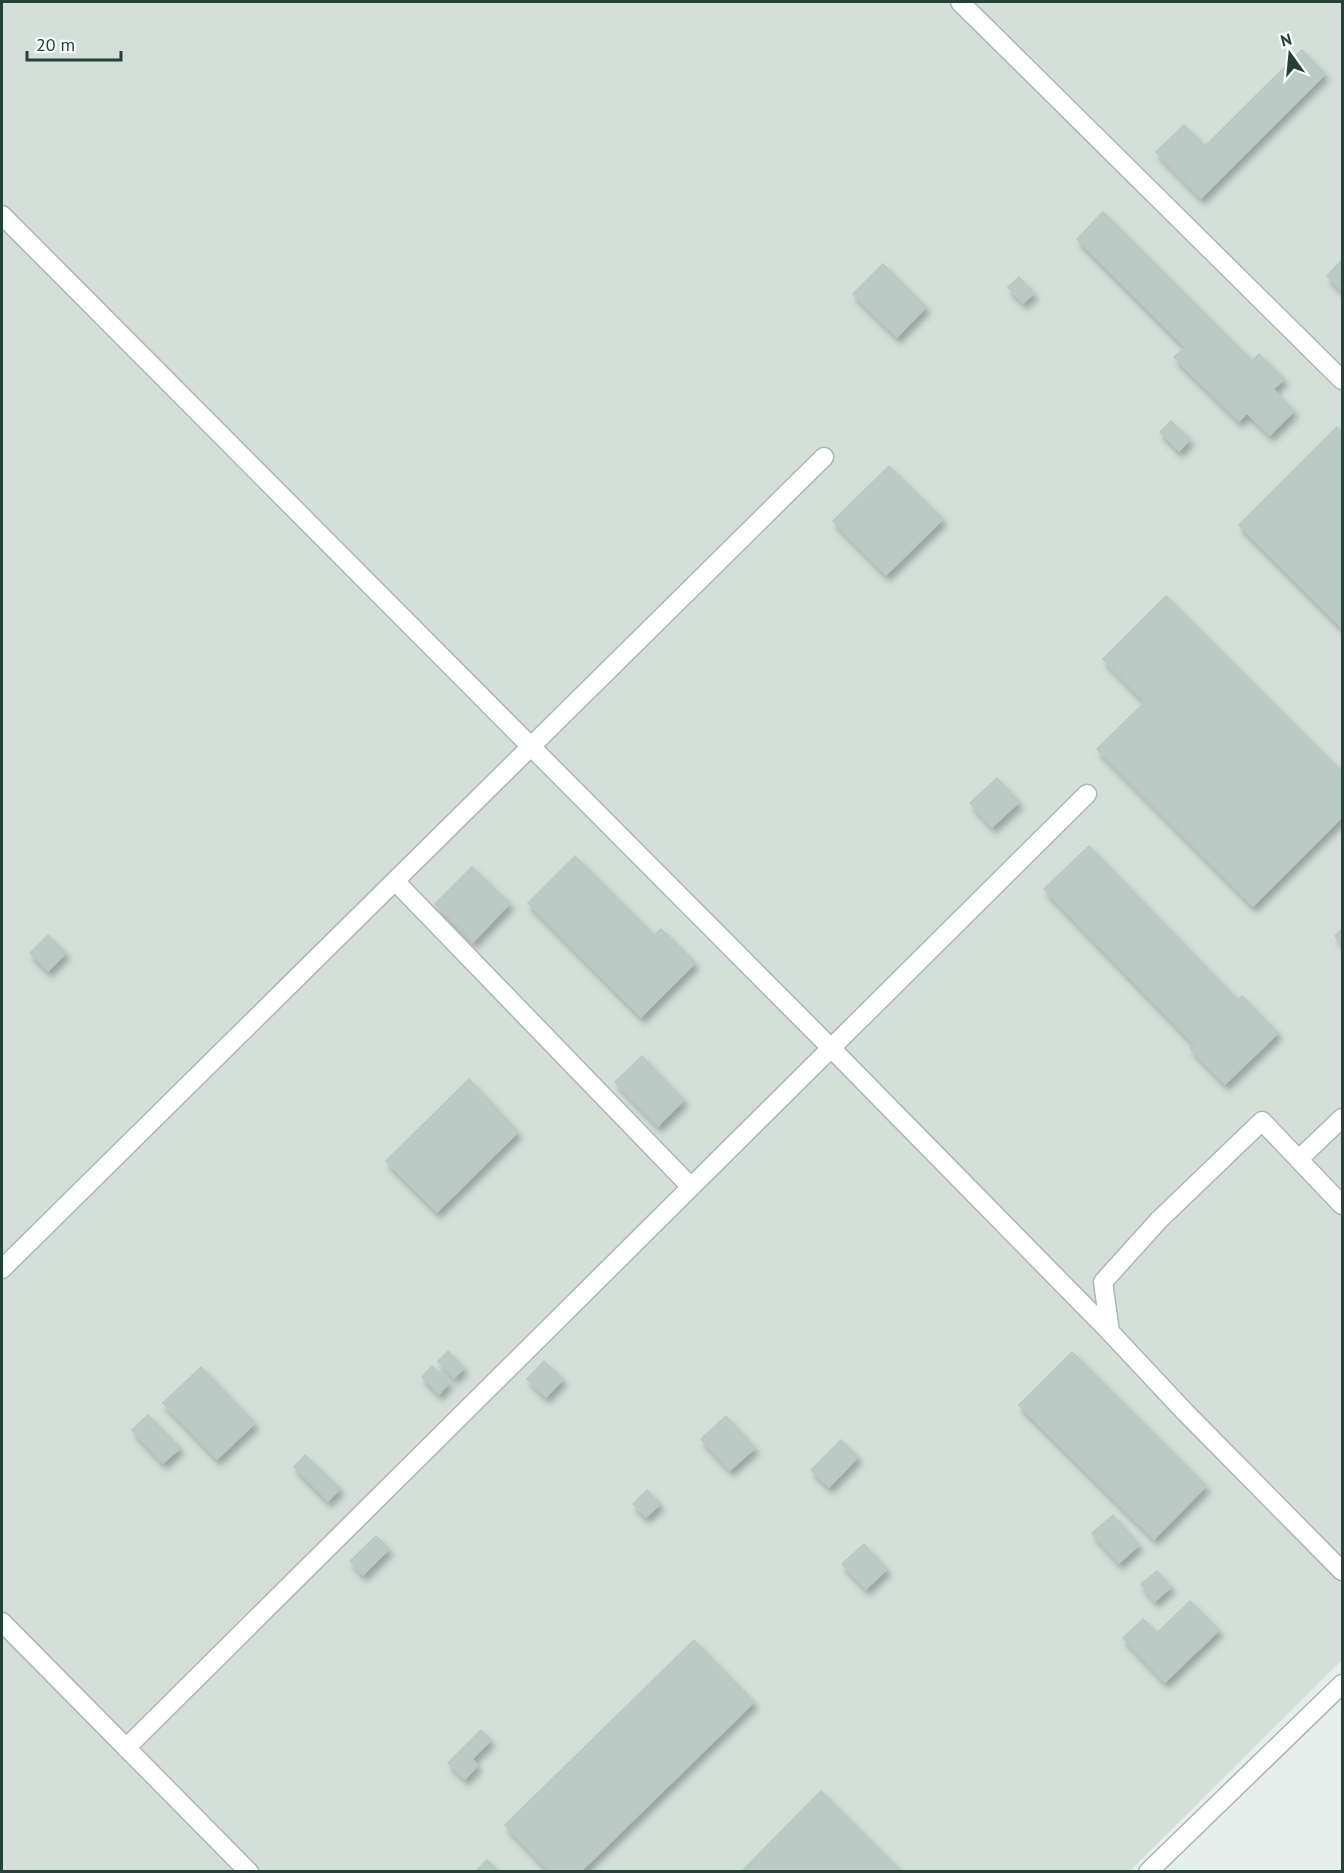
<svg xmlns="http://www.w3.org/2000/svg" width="1344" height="1873" viewBox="0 0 1344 1873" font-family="'PT Sans',sans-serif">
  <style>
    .built { fill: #d4dfda }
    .building { fill: #bbcac4; stroke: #b8c9c2; stroke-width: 1.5; filter: url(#shadow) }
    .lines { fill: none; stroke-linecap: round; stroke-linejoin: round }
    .minor-casing { stroke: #a8b8b2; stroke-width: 21 }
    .minor { stroke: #fff; stroke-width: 18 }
  </style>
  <defs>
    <filter id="shadow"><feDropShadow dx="3.5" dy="6" stdDeviation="3" flood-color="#0004"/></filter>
  </defs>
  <rect width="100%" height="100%" fill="#e6efeb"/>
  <path class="built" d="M2 2H1342V1660L1130 1871 2 1872Z"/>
  <g class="building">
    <path d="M1302 50 1325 74 1201 198 1156 152 1184 125 1205 146Z"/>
    <path d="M1103 212 1252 361 1259 354 1284 379 1273 389 1294 411 1270 435 1247 413 1239 421 1174 357 1185 347 1077 239Z"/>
    <path d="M1342 260V291L1327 276Z"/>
    <path d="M883 264 926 307 897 337 853 294Z"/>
    <path d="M1019 277 1034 293 1023 303 1008 287Z"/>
    <path d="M1171 421 1190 439 1179 451 1160 432Z"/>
    <path d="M1337 427 1342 432V628L1239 525Z"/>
    <path d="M889 466 943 519 886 575 833 521Z"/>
    <path d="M1166 596 1342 772V817L1253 906 1097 749 1145 702 1103 659Z"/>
    <path d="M997 778 1019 802 992 827 970 803Z"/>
    <path d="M1089 846 1238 1000 1242 996 1278 1033 1225 1084 1190 1048 1195 1045 1044 889Z"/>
    <path d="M575 856 654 935 661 929 695 963 641 1017 528 903Z"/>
    <path d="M472 867 510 903 473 942 435 904Z"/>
    <path d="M1342 929V943L1335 936Z"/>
    <path d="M48 935 66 953 48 971 30 953Z"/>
    <path d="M642 1056 684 1100 658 1126 615 1082Z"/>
    <path d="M469 1079 518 1132 437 1212 386 1161Z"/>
    <path d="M448 1351 464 1368 454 1378 438 1361Z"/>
    <path d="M1072 1352 1206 1486 1154 1539 1019 1405Z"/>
    <path d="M544 1361 563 1379 546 1397 527 1379Z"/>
    <path d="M432 1366 449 1383 439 1394 422 1377Z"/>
    <path d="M201 1367 255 1423 217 1459 163 1403Z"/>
    <path d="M148 1415 180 1448 163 1463 132 1430Z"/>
    <path d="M726 1416 755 1448 730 1470 701 1439Z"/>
    <path d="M841 1440 858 1457 829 1487 811 1470Z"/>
    <path d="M305 1455 340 1488 328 1501 294 1467Z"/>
    <path d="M647 1490 660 1504 646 1517 633 1504Z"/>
    <path d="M1113 1515 1139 1545 1119 1563 1092 1533Z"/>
    <path d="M376 1536 389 1549 363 1575 350 1561Z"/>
    <path d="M864 1544 887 1569 866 1589 842 1564Z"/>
    <path d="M1157 1571 1171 1587 1155 1601 1141 1584Z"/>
    <path d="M1190 1601 1219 1630 1165 1682 1123 1638 1143 1619 1157 1633Z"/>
    <path d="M694 1640 754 1702 580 1872H550L505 1825Z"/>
    <path d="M481 1730 491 1740 472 1759 478 1765 465 1779 448 1763Z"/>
    <path d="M821 1791 902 1872H741Z"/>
    <path d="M487 1860 499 1872H475Z"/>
  </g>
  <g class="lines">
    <g class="minor-casing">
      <g id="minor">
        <path d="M960 2 1342 380"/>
        <path d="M2 215 831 1048 1110 1332"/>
        <path d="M395 881 691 1187"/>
        <path d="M1299 1159 1342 1118"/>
        <path d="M1342 1205 1262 1121 1159 1220 1103 1282 1110 1332 1185 1412 1342 1571"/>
        <path d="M2 1269 824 457"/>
        <path d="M2 1622 249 1872"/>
        <path d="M126 1748 1087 794"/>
        <path d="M1148 1872 1342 1684"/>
      </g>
    </g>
    <use href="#minor" class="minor"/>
  </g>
  <rect width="1344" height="1873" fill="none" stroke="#24423a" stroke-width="6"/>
  <g transform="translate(1290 54) rotate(345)" stroke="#f7fbf9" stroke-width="4.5" paint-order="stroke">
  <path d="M0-4.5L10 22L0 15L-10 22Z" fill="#24423a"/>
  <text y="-9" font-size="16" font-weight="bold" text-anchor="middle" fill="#24423a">N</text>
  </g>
  <path d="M27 51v9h94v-9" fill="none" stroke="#24423a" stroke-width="3"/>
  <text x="36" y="51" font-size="18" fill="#24423a" stroke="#f7fbf9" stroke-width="4.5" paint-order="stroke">20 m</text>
</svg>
